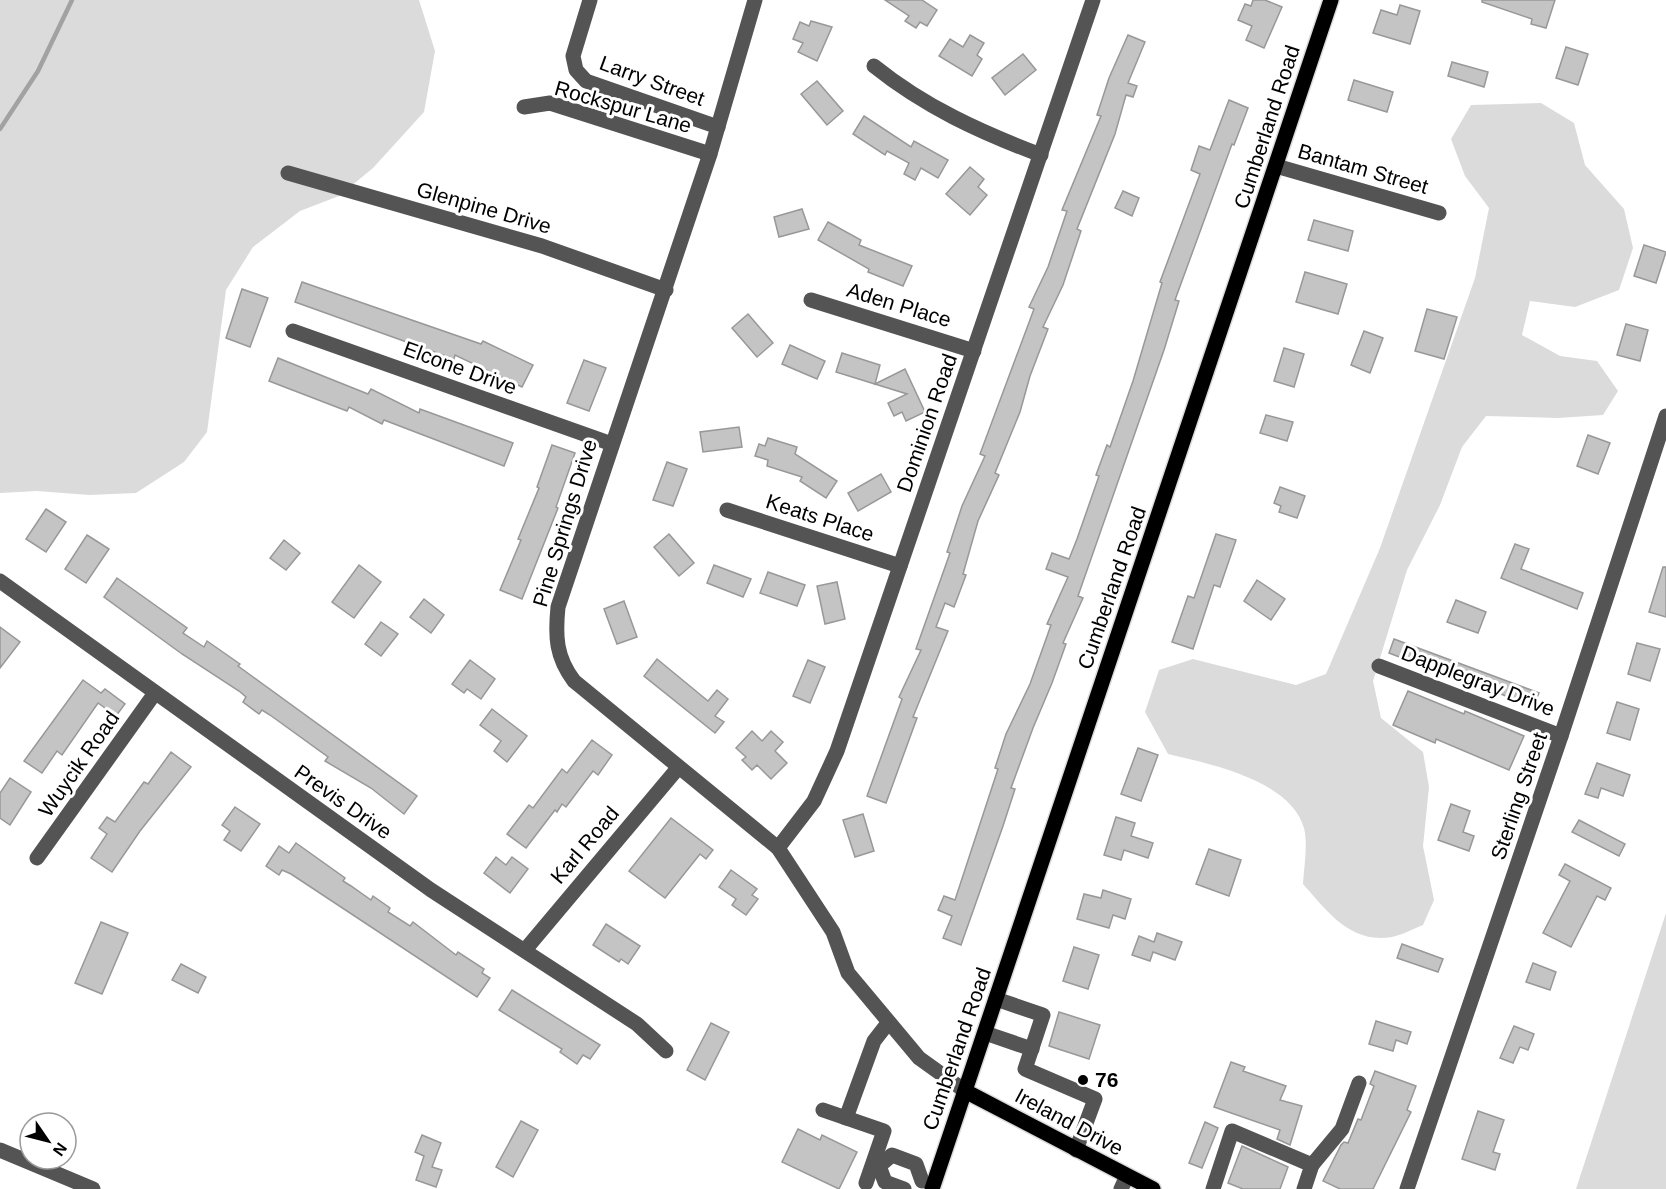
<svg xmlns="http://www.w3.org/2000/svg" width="1666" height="1189" viewBox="0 0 1666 1189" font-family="Helvetica,sans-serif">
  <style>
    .green { fill: #dbdbdb }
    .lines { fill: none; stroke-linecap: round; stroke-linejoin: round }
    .stream { stroke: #a2a2a2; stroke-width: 4.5 }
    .building { fill: #c4c4c4; stroke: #989898; stroke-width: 1.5 }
    .major-casing { stroke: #dbdbdb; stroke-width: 18 }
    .minor { stroke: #545454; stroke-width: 15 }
    .major { stroke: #000; stroke-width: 15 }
    .poi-dot { fill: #000; stroke: #fff; stroke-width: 2 }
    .labels { text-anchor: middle; stroke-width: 6; stroke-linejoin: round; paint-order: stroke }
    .street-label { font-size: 21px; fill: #000; stroke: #fff }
    .poi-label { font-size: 21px; font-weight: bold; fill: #000; stroke: #fff; text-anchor: start }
  </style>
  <rect width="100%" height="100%" fill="#fff"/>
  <g class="green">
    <path d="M0 0H419L435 51 424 112 373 168 339 196 300 211 253 247 226 290 207 432 184 462 136 493 89 495 37 491 0 493Z"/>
    <path d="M1541 103 1574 123 1585 165 1624 209 1633 248 1619 290 1575 307 1530 301 1522 335 1560 356 1597 361 1618 391 1603 415 1558 418 1486 416 1462 447 1440 505 1407 570 1373 681 1381 718 1423 752 1429 787 1423 846 1434 900 1423 925C1413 929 1402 935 1392 937 1350 944 1327 911 1303 884 1304 867 1308 844 1304 828 1290 780 1210 764 1168 754L1145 712 1159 670 1193 659 1296 685 1326 674 1380 548 1475 278 1489 208 1465 176 1451 139 1471 105Z"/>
    <path d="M1666 913V1189H1576Z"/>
  </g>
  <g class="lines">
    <path class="stream" d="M0 129 38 71 72 0"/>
  </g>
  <g class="building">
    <path d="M885 0H922L937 10 927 26 920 22 916 28 905 21 909 16Z"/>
    <path d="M1253 0H1265L1282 7 1264 48 1246 40 1252 26 1238 20 1245 4 1251 6Z"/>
    <path d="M1482 0H1555L1546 28 1531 24 1532 19 1482 2Z"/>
    <path d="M1400 5 1420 11 1410 44 1373 33 1381 10 1397 15Z"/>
    <path d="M811 21 832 27 817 61 798 52 803 43 793 39 800 22 809 26Z"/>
    <path d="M970 35 984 43 977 55 982 59 972 76 939 56 950 39 963 47Z"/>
    <path d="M1128 35 1145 42 1128 83 1137 86 1133 97 1126 95 1115 134 1077 229 1081 231 1063 285 1043 327 1048 329 1030 376 1020 412 995 473 999 475 978 521 963 574 966 575 954 607 945 603 936 627 948 631 913 717 917 718 886 803 867 796 902 699 899 697 921 650 916 649 950 553 947 552 962 506 985 456 980 454 1034 309 1029 307 1048 267 1067 211 1062 210 1101 116 1097 115 1109 78Z"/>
    <path d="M1566 47 1588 54 1578 85 1556 78Z"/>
    <path d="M1023 54 1036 70 1005 95 992 78Z"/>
    <path d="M1452 62 1488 72 1484 87 1448 76Z"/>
    <path d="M1354 80 1393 92 1387 112 1348 100Z"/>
    <path d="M817 81 843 111 827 125 801 94Z"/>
    <path d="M1229 100 1248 108 1234 145 1232 144 1175 300 1179 301 1164 350 1078 596 1083 598 1063 643 1066 644 1052 683 1033 728 1011 788 1015 789 1003 826 961 945 943 938 952 916 938 910 944 896 955 900 998 769 995 768 1006 734 1030 684 1051 625 1047 624 1068 577 1046 569 1052 553 1069 559 1077 539 1099 476 1096 475 1107 445 1110 447 1133 381 1162 283 1160 282 1200 174 1191 170 1199 146 1210 150Z"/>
    <path d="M864 116 911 147 914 141 948 160 938 178 921 168 915 180 904 174 909 163 887 151 885 155 853 134Z"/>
    <path d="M970 167 984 179 978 187 987 195 970 215 946 194Z"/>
    <path d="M1123 191 1139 198 1132 216 1115 208Z"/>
    <path d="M802 209 809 229 779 237 774 217Z"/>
    <path d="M1314 220 1353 231 1348 251 1308 240Z"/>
    <path d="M828 222 861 240 859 245 912 266 903 286 868 272 869 269 818 240Z"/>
    <path d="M1644 245 1666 252 1656 283 1634 276Z"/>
    <path d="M1305 272 1347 284 1338 314 1296 302Z"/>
    <path d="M302 282 481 344 483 341 533 365 522 387 455 355 454 359 295 302Z"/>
    <path d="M242 289 268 298 250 347 226 338Z"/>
    <path d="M1427 309 1457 317 1444 359 1415 351Z"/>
    <path d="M748 314 773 343 757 357 732 328Z"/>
    <path d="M1626 324 1648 330 1640 361 1617 355Z"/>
    <path d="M1364 331 1383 338 1370 373 1351 365Z"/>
    <path d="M790 345 825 361 817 379 782 364Z"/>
    <path d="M1284 348 1304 354 1294 387 1274 381Z"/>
    <path d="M842 353 880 365 875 384 905 369 925 412 906 421 902 412 894 416 888 403 907 394 836 372Z"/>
    <path d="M278 358 368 394 371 389 419 413 420 409 513 443 504 466 384 420 382 424 349 407 347 411 269 381Z"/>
    <path d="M584 360 606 368 589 411 567 403Z"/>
    <path d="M1266 415 1293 422 1287 441 1260 433Z"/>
    <path d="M739 427 742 447 703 452 700 432Z"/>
    <path d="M1588 435 1610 443 1598 474 1577 466Z"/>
    <path d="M768 438 797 447 795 454 837 481 826 498 800 481 802 477 767 466 768 460 755 456 759 444 765 446Z"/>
    <path d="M552 445 575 453 556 507 558 508 522 599 500 590 521 540 518 539 539 488 537 487Z"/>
    <path d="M667 462 687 469 673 506 653 500Z"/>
    <path d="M881 474 891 492 858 511 848 493Z"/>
    <path d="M1280 487 1305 496 1297 518 1279 512 1281 506 1274 503Z"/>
    <path d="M46 509 66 522 46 552 26 539Z"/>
    <path d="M669 534 694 563 679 576 654 547Z"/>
    <path d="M1216 534 1236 540 1220 587 1214 585 1193 649 1172 642 1188 596 1194 598Z"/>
    <path d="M87 535 109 549 86 583 65 569Z"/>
    <path d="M284 540 300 553 286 570 270 558Z"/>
    <path d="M1515 544 1529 549 1521 569 1583 593 1577 609 1501 578Z"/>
    <path d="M359 565 381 582 354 618 332 602Z"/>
    <path d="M714 565 751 579 743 597 707 583Z"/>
    <path d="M1663 567H1666V617L1649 612Z"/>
    <path d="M768 572 805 585 797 606 760 593Z"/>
    <path d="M117 578 187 628 183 633 204 647 207 641 240 664 238 666 417 796 404 814 371 788 325 761 328 757 270 715 262 710 259 714 243 702 246 697 239 691 182 654 104 597Z"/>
    <path d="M1257 580 1285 599 1271 620 1244 601Z"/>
    <path d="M837 582 845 619 825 624 817 586Z"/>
    <path d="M424 599 444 615 431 633 410 617Z"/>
    <path d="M1456 600 1486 612 1478 633 1447 622Z"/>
    <path d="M624 601 637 637 617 644 604 609Z"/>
    <path d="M381 622 398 634 381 656 365 644Z"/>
    <path d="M0 627 20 642 0 668Z"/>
    <path d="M1394 639 1539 693 1533 707 1424 663 1423 666 1389 653Z"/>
    <path d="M1637 643 1660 649 1650 681 1628 674Z"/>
    <path d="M657 659 708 701 717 690 728 699 715 716 724 722 715 733 644 676Z"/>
    <path d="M470 660 495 679 481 699 467 689 464 693 452 684Z"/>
    <path d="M808 660 825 667 810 703 793 696Z"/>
    <path d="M83 680 101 693 105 689 125 704 116 716 98 703 62 755 57 751 42 773 24 761Z"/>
    <path d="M1408 691 1464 714 1465 711 1524 736 1509 770 1436 739 1435 743 1393 725Z"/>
    <path d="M1617 702 1639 709 1630 740 1607 733Z"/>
    <path d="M492 709 527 736 507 762 494 751 501 741 480 725Z"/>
    <path d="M752 731 762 741 771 731 783 742 775 751 787 763 771 779 757 765 752 770 742 760 746 757 736 748Z"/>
    <path d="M592 740 612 755 598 775 593 771 566 807 562 804 557 812 555 810 526 848 507 834 529 805 533 808 562 769 567 773Z"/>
    <path d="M1138 748 1158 755 1141 801 1121 794Z"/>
    <path d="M171 752 191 767 140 831 112 872 91 858 107 834 99 828 107 817 115 822 144 782 148 784Z"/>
    <path d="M1597 763 1630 775 1623 796 1601 788 1598 798 1585 794Z"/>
    <path d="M10 778 31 792 10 825 0 818V793Z"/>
    <path d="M1451 804 1470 811 1463 832 1474 836 1469 851 1438 840Z"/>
    <path d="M235 807 260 824 241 851 224 840 230 831 222 825Z"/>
    <path d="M863 814 874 851 855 857 843 820Z"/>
    <path d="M1116 817 1135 823 1131 836 1153 843 1148 858 1124 850 1121 860 1104 855Z"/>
    <path d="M671 818 713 850 706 859 700 854 665 898 629 871Z"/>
    <path d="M1579 820 1625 844 1619 856 1572 832Z"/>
    <path d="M296 843 345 878 343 881 351 886 371 900 373 896 390 908 388 912 410 926 413 922 456 955 458 952 484 969 482 973 490 978 477 997 291 874 282 870 279 875 266 866 279 846 289 853Z"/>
    <path d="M1209 849 1241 860 1229 896 1196 884Z"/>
    <path d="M496 857 506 865 512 857 528 869 510 893 484 873Z"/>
    <path d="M1565 864 1611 888 1605 900 1597 896 1571 947 1543 933 1570 881 1559 875Z"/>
    <path d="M731 870 757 889 752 895 758 899 746 915 732 905 736 899 719 887Z"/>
    <path d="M1103 890 1131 899 1125 919 1113 915 1109 928 1077 919 1084 894 1101 898Z"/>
    <path d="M101 922 128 933 102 994 75 983Z"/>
    <path d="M606 924 640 946 628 964 621 959 619 962 593 945Z"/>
    <path d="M1157 933 1182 942 1175 960 1153 952 1150 961 1132 955 1139 936 1154 942Z"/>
    <path d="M1402 944 1443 959 1438 972 1397 958Z"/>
    <path d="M1074 947 1099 955 1088 989 1063 981Z"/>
    <path d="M1533 963 1556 972 1550 990 1526 982Z"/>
    <path d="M181 964 206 977 198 993 172 980Z"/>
    <path d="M512 990 600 1045 590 1059 583 1055 577 1064 560 1052 562 1049 499 1010Z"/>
    <path d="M1059 1012 1100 1025 1089 1059 1049 1046Z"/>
    <path d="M1376 1021 1411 1032 1407 1044 1396 1040 1393 1051 1369 1044Z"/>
    <path d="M711 1023 729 1032 705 1080 687 1070Z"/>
    <path d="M1514 1026 1534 1034 1528 1050 1520 1047 1513 1063 1500 1058Z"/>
    <path d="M1231 1062 1245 1067 1243 1071 1286 1086 1280 1100 1302 1106 1290 1145 1277 1139 1280 1130 1214 1107Z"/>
    <path d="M1375 1071 1416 1086 1407 1110 1411 1112 1373 1189H1340L1323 1181 1341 1145 1344 1142 1348 1143 1358 1119 1361 1120 1374 1086 1370 1084Z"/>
    <path d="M1478 1111 1504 1120 1493 1152 1500 1154 1495 1170 1462 1159Z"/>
    <path d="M521 1121 538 1130 513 1177 496 1167Z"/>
    <path d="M1205 1122 1218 1128 1202 1168 1189 1163Z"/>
    <path d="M798 1129 820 1140 822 1135 857 1152 839 1189 782 1162Z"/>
    <path d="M422 1135 441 1143 432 1167 442 1170 436 1187 416 1180 424 1156 415 1152Z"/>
    <path d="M1242 1146 1288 1167 1280 1189H1243L1228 1183Z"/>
  </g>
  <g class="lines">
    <g class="major-casing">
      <g id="major">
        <path d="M965 1091 1153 1189"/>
        <path d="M932 1189 1331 0"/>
      </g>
    </g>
    <g class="minor">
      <path d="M590 0 573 56 576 70 586 81 718 127"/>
      <path d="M755 0 710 154 558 607C555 637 556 657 574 681L778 848 833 932 848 973 919 1058 965 1091"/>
      <path d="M874 66C925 107 980 132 1041 155"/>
      <path d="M524 107 550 103 710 154"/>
      <path d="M1276 166 1439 213"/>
      <path d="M288 173 542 246 666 290"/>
      <path d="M811 300 974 351"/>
      <path d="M293 331 612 444"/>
      <path d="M727 510 900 566"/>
      <path d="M0 581 431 890 637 1024 666 1051"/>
      <path d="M1379 666 1561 736"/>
      <path d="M778 848 814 801 837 751 1093 0"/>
      <path d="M37 858 155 693"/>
      <path d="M525 950 678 768"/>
      <path d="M996 999 1043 1015 1025 1069 1095 1099 1076 1150"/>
      <path d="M985 1033 1032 1049"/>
      <path d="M823 1110 884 1131 866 1183"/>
      <path d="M846 1118 874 1041 888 1023"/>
      <path d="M0 1150 93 1189"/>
      <path d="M1312 1165 1342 1129 1359 1083"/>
      <path d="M879 1166 892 1155 916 1164 922 1181"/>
      <path d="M879 1166 885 1182 904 1189"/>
      <path d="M1121 1189 1127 1176"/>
      <path d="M1213 1189 1232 1131 1312 1165 1304 1189"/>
      <path d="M1407 1189 1561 736 1666 416"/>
    </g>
    <use href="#major" class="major"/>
  </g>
  <circle class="poi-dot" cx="1083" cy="1080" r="6"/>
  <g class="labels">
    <g class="street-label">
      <text transform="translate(652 81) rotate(20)" y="7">Larry Street</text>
      <text transform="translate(623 107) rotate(16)" y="7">Rockspur Lane</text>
      <text transform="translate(1267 127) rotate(-72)" y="7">Cumberland Road</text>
      <text transform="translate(1363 169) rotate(16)" y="7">Bantam Street</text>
      <text transform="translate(484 208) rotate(16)" y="7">Glenpine Drive</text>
      <text transform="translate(899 305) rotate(17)" y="7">Aden Place</text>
      <text transform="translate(460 368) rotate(20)" y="7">Elcone Drive</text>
      <text transform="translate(927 423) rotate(-71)" y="7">Dominion Road</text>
      <text transform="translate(820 518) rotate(18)" y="7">Keats Place</text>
      <text transform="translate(565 523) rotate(-73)" y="7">Pine Springs Drive</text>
      <text transform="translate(1112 588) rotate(-71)" y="7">Cumberland Road</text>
      <text transform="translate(1478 681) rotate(21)" y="7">Dapplegray Drive</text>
      <text transform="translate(79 764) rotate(-55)" y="7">Wuycik Road</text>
      <text transform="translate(1519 796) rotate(-71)" y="7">Sterling Street</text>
      <text transform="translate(343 802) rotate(35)" y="7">Previs Drive</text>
      <text transform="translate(585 845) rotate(-50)" y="7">Karl Road</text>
      <text transform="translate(957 1049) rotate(-71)" y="7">Cumberland Road</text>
      <text transform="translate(1069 1122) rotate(28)" y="7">Ireland Drive</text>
    </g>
    <g class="poi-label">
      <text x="1095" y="1087">76</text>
    </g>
  </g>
  <g transform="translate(48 1141) rotate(125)"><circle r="28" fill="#ffffff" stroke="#999999" stroke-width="1.5"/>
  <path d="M0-4.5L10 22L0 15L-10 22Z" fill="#000000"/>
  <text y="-9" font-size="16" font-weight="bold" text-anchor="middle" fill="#000000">N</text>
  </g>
</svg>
